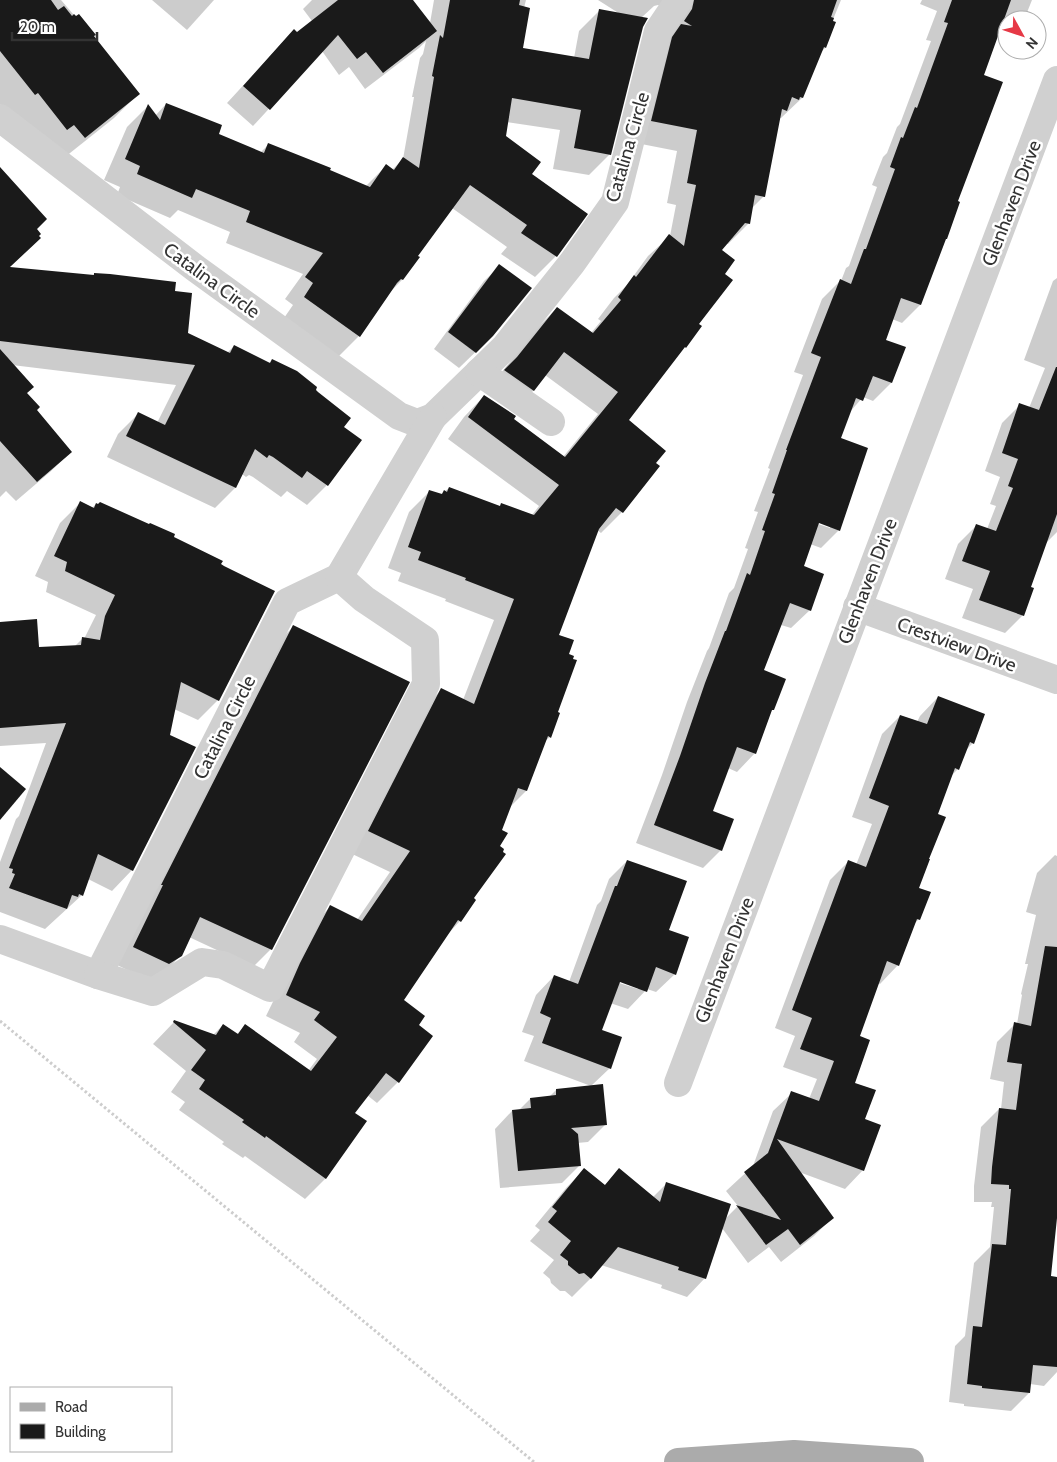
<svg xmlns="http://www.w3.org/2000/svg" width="1057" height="1462" viewBox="0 0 1057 1462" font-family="Cabin,sans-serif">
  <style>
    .shadow { fill: #0003; fill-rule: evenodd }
    .building { fill: #1a1a1a }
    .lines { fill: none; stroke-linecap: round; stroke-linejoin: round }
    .path { stroke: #cdcdcd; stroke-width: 3; stroke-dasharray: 2.5 2.5; stroke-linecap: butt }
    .minor { stroke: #d0d0d0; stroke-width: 28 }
    .major { stroke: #ababab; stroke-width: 28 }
    .labels { text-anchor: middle; stroke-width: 5; stroke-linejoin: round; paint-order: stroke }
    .street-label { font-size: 19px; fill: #333; stroke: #fff }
  </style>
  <rect width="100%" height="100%" fill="#fff"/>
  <g class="shadow">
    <path d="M0 0H61L92 36 138 94 114 118 60 161 11 118 0 104Z"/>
    <path d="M152 0H214L187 30Z"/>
    <path d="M312 0H412L430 23 434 0H526L524 8 522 49 574 58 579 31 600 10 620 14 598 0H841L832 22 835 23 825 48 821 52 802 98 781 118H779L764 196 752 208 749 223 728 244H726L720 251 723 274 698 324 701 326 627 420 654 463 658 466 622 512 601 533 597 530 558 635 567 654 557 713 550 737 544 742 526 791 510 807 472 898 460 921 447 935 402 1001 418 1025 398 1082 377 1103 367 1095 353 1113 326 1178 305 1199 245 1156 243 1158 222 1144 224 1142 179 1110 185 1102 171 1092 186 1071 153 1044 175 1021 213 1035 223 1025 236 1035 245 1026 308 1071 317 1059 294 1042 300 1033 266 1016 309 928 330 907 357 920 390 872 348 852 420 711 441 690 463 700 494 620 445 601 446 599 398 581 401 573 388 568 409 512 430 491 440 495 449 488 499 507 502 504 532 515 539 506 448 439 464 417 484 396 512 420 563 457 598 414 545 375 533 391 512 412 497 378 536 329 557 308 591 333 601 321 598 319 614 298 627 285 648 256 670 236 676 205 667 203 677 151 631 142 667 8 658 5 654 6 641 18 642 27 610 154 589 175 553 169 560 130 507 122 504 136 531 174 556 256 535 277 501 254 507 247 452 208 417 256 402 280 389 293 359 336 338 357 284 318 293 305 285 299 303 274 226 243 230 232 178 210 170 218 117 195 120 187 104 180 127 127 148 106 155 116 166 104 217 135 260 153 268 145 366 186 386 166 392 170 403 159 414 97H412L420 58 423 54 426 41 419 48 365 89 349 67 339 75 322 51 253 126 227 103 294 30 297 33 312 21 303 9Z"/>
    <path d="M922 0H1032L1024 20H1007L1006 38 997 34 983 76 957 202 944 240 920 305 902 323 892 319 884 340 904 348 891 383 873 401 863 397 849 413 839 439V530L821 548 810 544 802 567 810 610 791 628 781 625 763 671 755 753 737 772 728 768 712 812 721 850 703 868 636 843 662 775 687 702 707 651 709 648 729 593 734 588 748 549 745 548 758 512 754 511 770 469 768 468 803 375 794 372 822 299 840 281H841L846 268 849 266 877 187 872 185 883 157 887 153 897 127 900 124 931 41 926 40 937 11 920 4ZM813 520 830 526V528L812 522Z"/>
    <path d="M500 266 492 336 459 368 434 349 484 281Z"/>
    <path d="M94 274 174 292 187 333 227 353 234 346 269 363 272 361 314 390 342 427 360 441 327 485 307 505 287 491 281 497 253 477 249 475 246 477 242 474 235 488 215 508 107 457 118 434 138 414 157 423 176 385 12 365 26 394 35 410 71 452 50 472 16 501 6 491 0 497V296L92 276Z"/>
    <path d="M1057 278V532L1045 544 1030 588 1023 615 1005 633 962 618 973 589 945 579 958 544 976 526 987 529 996 506 990 504 1000 477 985 471 1002 423 1020 405 1029 408 1045 368 1024 360 1053 281Z"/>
    <path d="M80 503 92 508 96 504 172 538 220 564 218 700 198 720 174 709 132 870 112 891 88 879 82 895 45 929 0 912V862L16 819 19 816 46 743 0 746V623L38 649 75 646 83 638 84 639 96 615 46 592 48 582 35 576 60 523Z"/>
    <path d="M293 627 271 949 253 967 189 937 181 955 163 974 150 981 117 965 275 645Z"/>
    <path d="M938 697 973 743 965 751 958 769 951 776 937 814 918 888 929 893 918 920 914 924 898 965 880 984 878 983 858 1037 853 1084 863 1120V1170L845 1189 799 1172 832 1218 814 1236 781 1262 769 1247 748 1263 722 1228 705 1278 687 1297 661 1288 662 1285 601 1265 590 1279 572 1297 565 1291H560L551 1283 550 1279 543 1273 554 1260 530 1241 540 1230 535 1226 566 1188 584 1170 604 1186 619 1170 653 1197 667 1183 725 1219 738 1206 726 1191 753 1166 773 1111 792 1093 809 1099 817 1079 783 1067 795 1036 775 1028 830 880 848 862 856 865 872 824 852 817 882 734 900 716 917 722 920 716Z"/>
    <path d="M1055 855 1057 856V1219L1056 1218 1049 1277 1057 1278V1372L1044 1386 1030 1384 1029 1393 1011 1411 964 1406V1404L949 1402 955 1346 965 1336 974 1263 990 1247 994 1207H991L992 1202H974V1186L981 1127 999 1109H1001L1004 1082 990 1079 997 1042 1015 1024H1017L1022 995 1021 994 1028 964H1025L1036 915 1026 912 1037 873Z"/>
    <path d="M627 861 667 931 675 974 656 992 647 989 628 1009 610 1003 600 1031 610 1068 591 1086 524 1061 534 1036 522 1032 536 995 554 976 569 982 597 905 601 901 609 879ZM614 978 638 987V989L613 981Z"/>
    <path d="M556 1090 606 1124 588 1142 577 1143 580 1165 562 1183 500 1188 495 1129 512 1111 519 1110 530 1099 549 1097Z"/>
  </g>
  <g class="building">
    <path d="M0 0H51L58 10 64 6 72 16 74 14 76 16 79 14 96 35 94 36 140 94 85 138 74 125 67 130 38 93 35 95 0 51Z"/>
    <path d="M338 0H413L437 31 383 73 366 52 357 59 338 35 270 110 243 86 294 29 297 32Z"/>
    <path d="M450 0H520L519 5 530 8 523 48 589 59 599 9 648 18 643 27 611 155 574 148 581 110 512 98 506 136 541 162 532 174 588 214 557 257 521 233 527 225 470 185 418 256 420 257 403 280 401 279 397 283 360 337 304 297 313 283 305 277 323 253 246 222 250 211 196 189 192 198 137 174 140 166 125 159 148 104 160 120 166 103 222 125 219 134 264 153 268 143 331 168 330 170 370 187 386 164 394 170 403 157 419 168 434 77 432 76 440 35 443 38Z"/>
    <path d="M694 0H837L831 17 834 18 833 21 836 22 826 48 824 47 803 98 800 97 799 100 792 97 787 111 782 109 765 197 755 195 750 224 745 223 722 250 735 260 725 274 733 280 699 324 702 326 686 348 685 347 629 420 666 451 656 463 660 466 623 513 616 508 599 529 559 635 574 640 569 654 574 656 573 659 577 660 558 712 560 713 551 738 548 736 527 791 518 788 502 830 508 833 500 846 504 849 503 852 506 854 474 898 476 900 461 922 458 920 404 1000 425 1016 419 1025 433 1036 399 1083 386 1073 355 1113 367 1121 326 1179 266 1136 265 1138 242 1122 244 1120 199 1089 205 1080 191 1070 206 1050 173 1022 174 1020 216 1035 223 1024 238 1034 245 1024 311 1071 337 1037 314 1020 320 1012 286 995 300 963 330 905 362 921 410 851 368 831 441 688 474 704 514 599 465 580 466 578 418 560 421 552 408 547 429 490 442 494 444 490 447 492 449 487 500 506 501 503 534 515 559 485 468 417 484 395 516 416 514 419 565 457 618 392 564 352 534 391 504 370 517 357 557 307 593 333 621 300 618 297 634 275 636 277 669 234 684 246 696 185 687 183 697 130 651 121 672 37 681 24 692 26 684 21 692 9Z"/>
    <path d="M952 0H1011L984 75 1003 82 958 201 960 202 947 239H946L921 305 901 298 886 340 906 347 892 383 873 376 863 401 856 398 841 438 868 448 840 531 819 523 804 566 824 574 811 611 790 603 764 670 786 679 774 710H772L756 754 737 747 713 811 734 819 722 851 654 825 680 756 705 683 725 631H726L747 573 750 575 765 531 762 530 775 494 772 493 787 450H786L821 357 811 353 840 279 851 284 864 249H866L895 169 890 167 901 137 903 138 915 107 917 108 948 23 944 22Z"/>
    <path d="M0 167 47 219 37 229 41 234 39 236 41 238 10 267 94 275V273L110 274 176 282 175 291 192 293 188 333 230 353 234 345 270 363 272 359 297 371 317 387 316 390 318 392 351 418 344 427 362 440 328 486 307 471 302 478 273 457 269 455 267 458 255 449 236 488 126 436 138 412 165 425 195 365 0 341Z"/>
    <path d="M499 264 532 288 493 336 476 353 448 332Z"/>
    <path d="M0 349 34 387 27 393 40 407 37 410 72 452 37 482 0 441Z"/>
    <path d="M1056 367H1057V514L1031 587 1034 588 1024 616 979 600 990 571 962 561 976 524 996 531 1013 488 1008 486 1018 459 1002 453 1019 403 1039 410Z"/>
    <path d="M80 501 94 508 96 503 98 504 100 502 149 524 150 523 175 534 174 537 223 561 221 564 224 566 275 591 219 701 181 682 170 735 196 747 133 871 98 854 83 896 79 894 78 897 72 895 67 909 9 888 15 874 12 873 13 869 9 868 66 723 0 728V622L37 619 39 647 81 645 82 637 100 640 105 616 115 595 65 571 67 562 54 556Z"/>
    <path d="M293 625 410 682 272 950 200 917 182 956 169 964 133 947 163 885H161Z"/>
    <path d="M938 696 985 714 974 744 970 742 959 770 955 768 938 814 946 817 929 859H930L919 888 931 892 920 920 917 919 899 966 887 961 860 1036 870 1040 855 1083 876 1090 865 1119 881 1125 864 1171 777 1139 834 1218 800 1245 788 1229 766 1245 736 1205 781 1220 744 1172 768 1153 791 1091 819 1101 834 1061 800 1049 812 1018 792 1010 848 860 866 867 889 806 869 798 900 715 927 724Z"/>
    <path d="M0 767 26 789 0 820Z"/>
    <path d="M627 860 687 881 669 930 689 937 676 975 656 967 647 992 620 982 602 1030 622 1037 611 1069 542 1043 551 1018 540 1013 554 975 578 984 615 886H617Z"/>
    <path d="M1045 946 1057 947V1218L1051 1276 1057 1277V1367L1033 1365 1030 1393 982 1388V1386L967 1384 973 1326 982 1327 992 1244 1006 1245 1011 1189H1009V1185L991 1184 992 1167 999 1108 1016 1110 1022 1064 1007 1062 1014 1022 1031 1026Z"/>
    <path d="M603 1084 607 1125 571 1128 578 1134 581 1166 518 1171 512 1110 531 1108 530 1098 556 1095V1089Z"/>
    <path d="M584 1168 605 1185 619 1168 660 1202 666 1182 731 1204 706 1279 678 1270 679 1267 618 1247 591 1279 584 1273 579 1274 568 1265V1261L560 1255 571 1241 548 1222 557 1211 552 1207Z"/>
  </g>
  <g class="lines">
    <path class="path" d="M0 1021 534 1462"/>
    <g class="minor">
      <path d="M0 118 195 268 399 416 417 423 433 417 505 347 572 263 615 202 658 31 679 0"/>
      <path d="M479 372 551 422"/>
      <path d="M857 607 1057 680"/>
      <path d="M0 939 98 975 287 602 339 577 433 417"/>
      <path d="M98 975 153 992 202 962 223 965 270 988 426 684 425 640 364 599 339 577"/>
      <path d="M678 1083 1057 80"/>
    </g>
    <path class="major" d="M678 1462 794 1454 910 1462"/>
  </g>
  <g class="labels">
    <g class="street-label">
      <text transform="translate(627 147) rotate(-74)" y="7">Catalina Circle</text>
      <text transform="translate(1011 203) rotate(-69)" y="7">Glenhaven Drive</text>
      <text transform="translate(212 280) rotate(36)" y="7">Catalina Circle</text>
      <text transform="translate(867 581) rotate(-69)" y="7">Glenhaven Drive</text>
      <text transform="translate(957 644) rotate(20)" y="7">Crestview Drive</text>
      <text transform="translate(224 727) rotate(-63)" y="7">Catalina Circle</text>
      <text transform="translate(724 960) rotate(-69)" y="7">Glenhaven Drive</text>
    </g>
  </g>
  <rect x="10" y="1387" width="162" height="65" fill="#ffffff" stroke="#adadad"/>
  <rect x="20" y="1403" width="25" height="8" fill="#ababab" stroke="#adadad"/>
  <text x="55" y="1412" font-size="15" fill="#333333">Road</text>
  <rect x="20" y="1424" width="25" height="15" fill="#1a1a1a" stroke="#adadad"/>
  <text x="55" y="1437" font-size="15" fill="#333333">Building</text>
  <g transform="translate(1022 35) rotate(130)"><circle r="24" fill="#ffffff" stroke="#adadad"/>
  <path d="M0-4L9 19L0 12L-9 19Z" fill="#e63946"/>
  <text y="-8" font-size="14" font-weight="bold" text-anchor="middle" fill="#333333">N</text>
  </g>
  <path d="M12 32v8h85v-8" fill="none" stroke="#333333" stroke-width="2.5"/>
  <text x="20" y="32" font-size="15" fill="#333333" stroke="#ffffff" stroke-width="4" paint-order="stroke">20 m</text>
</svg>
